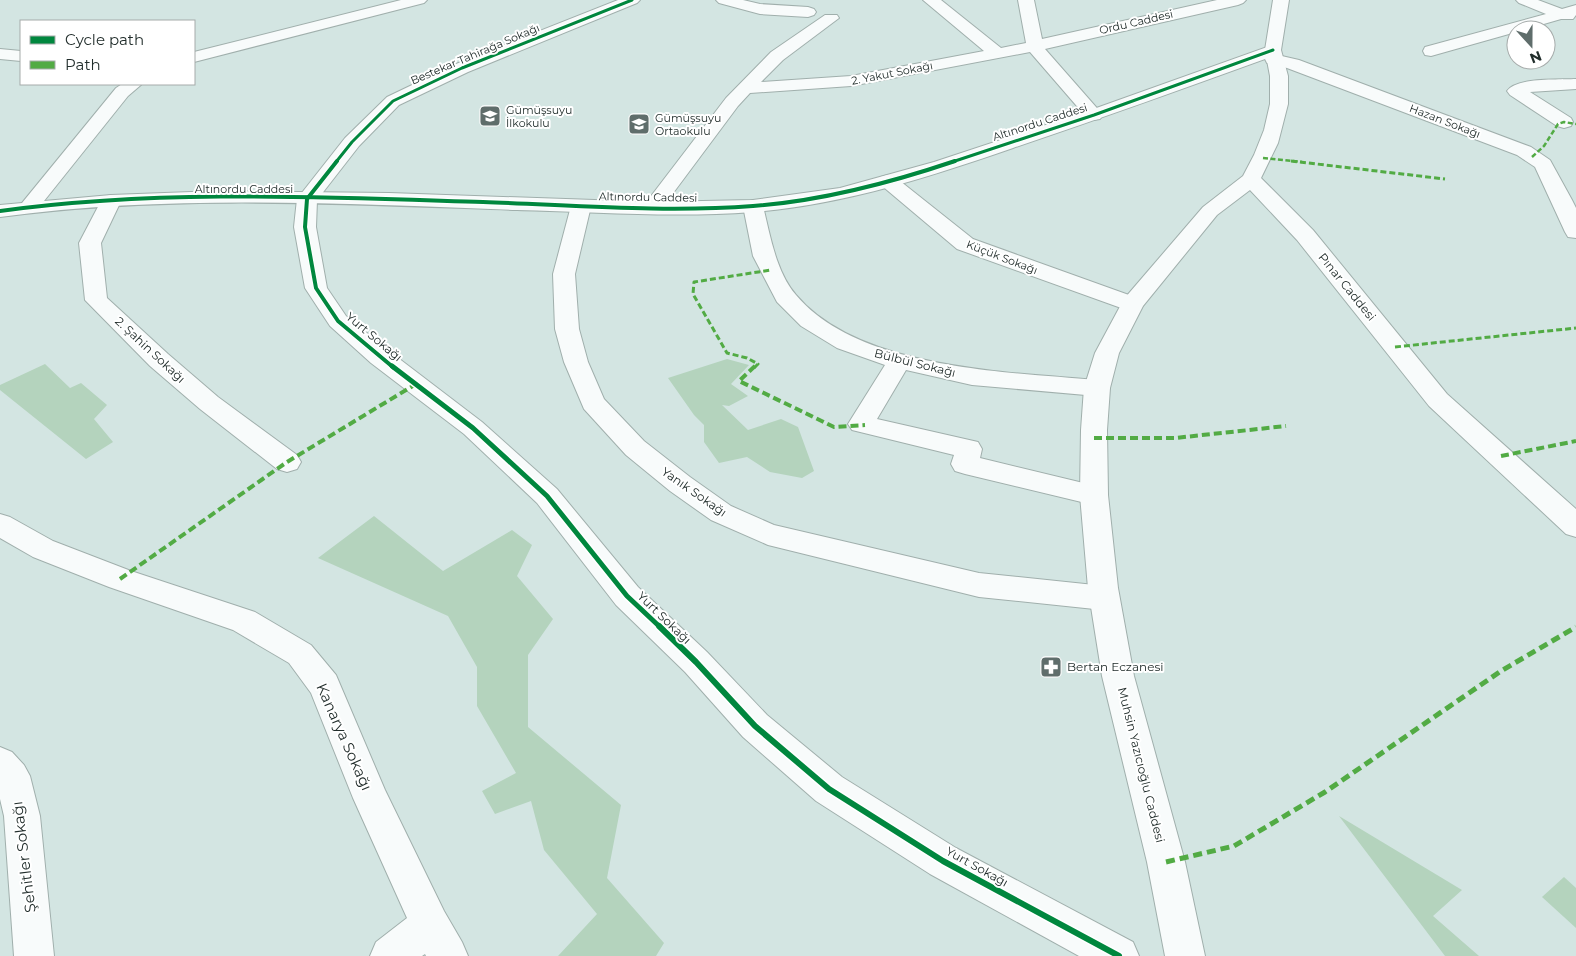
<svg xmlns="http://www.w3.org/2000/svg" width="1576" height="956" viewBox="0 0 1576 956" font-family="Montserrat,sans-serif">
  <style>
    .green { fill: #b4d3bd }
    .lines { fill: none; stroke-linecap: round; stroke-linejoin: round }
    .minor-casing { stroke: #a0afac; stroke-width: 2 }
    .tertiary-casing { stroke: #a0afac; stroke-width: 2 }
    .secondary-casing { stroke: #a0afac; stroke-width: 2 }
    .minor { fill: #f8fbfb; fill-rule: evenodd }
    .tertiary { fill: #f8fbfb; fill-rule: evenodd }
    .secondary { fill: #f8fbfb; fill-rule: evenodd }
    .quiet-far3 { stroke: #52ab44; stroke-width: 2.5; stroke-dasharray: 5 2.5; stroke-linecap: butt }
    .quiet-far2 { stroke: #52ab44; stroke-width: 3; stroke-dasharray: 6 3; stroke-linecap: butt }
    .quiet-far1 { stroke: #52ab44; stroke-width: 4; stroke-dasharray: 8 4; stroke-linecap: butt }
    .quiet { stroke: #52ab44; stroke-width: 5; stroke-dasharray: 9 5; stroke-linecap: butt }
    .cycleway-far3-casing { stroke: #fff; stroke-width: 5 }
    .cycleway-far2-casing { stroke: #fff; stroke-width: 6 }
    .cycleway-far1-casing { stroke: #fff; stroke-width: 8 }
    .cycleway-casing { stroke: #fff; stroke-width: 9 }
    .cycleway-far3 { stroke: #00873e; stroke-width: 3 }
    .cycleway-far2 { stroke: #00873e; stroke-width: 4 }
    .cycleway-far1 { stroke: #00873e; stroke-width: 5 }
    .cycleway { stroke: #00873e; stroke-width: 6 }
    .labels { text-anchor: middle; stroke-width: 4; stroke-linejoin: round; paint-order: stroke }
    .far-street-label { font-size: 11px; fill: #212d2b; stroke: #fff }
    .far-poi-label { font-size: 11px; fill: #212d2b; stroke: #fff; text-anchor: start }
    .street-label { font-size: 12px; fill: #212d2b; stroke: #fff }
    .poi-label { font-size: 12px; fill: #212d2b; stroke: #fff; text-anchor: start }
    .near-street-label { font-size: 15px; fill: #212d2b; stroke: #fff }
  </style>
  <rect width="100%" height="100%" fill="#d3e5e2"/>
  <g class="green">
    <path d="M727 359 749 365 731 384 748 396 729 406 722 405 748 430 781 419 798 427 814 471 802 478 770 472 747 457 719 463 704 442V425L694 415 668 378Z"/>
    <path d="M45 364 70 388 81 383 107 405 94 419 113 442 86 459 0 390V385Z"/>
    <path d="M374 516 443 571 512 530 532 545 517 576 553 619 528 655V727L621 805 607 878 664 943 656 956H558L597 914 544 850 531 801 495 814 482 791 516 773 477 706V667L448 616 318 558Z"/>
    <path d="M1339 816 1462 890 1433 916 1479 956H1445Z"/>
    <path d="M1564 877 1576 888V928L1542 897Z"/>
  </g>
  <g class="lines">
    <g class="minor-casing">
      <g id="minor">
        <path d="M401 0H427L424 3 194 62V52Z"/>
        <path d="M618 0H640L637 3 468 72 399 105 359 146 317 200 316 227 327 288 346 316 389 351 482 422 557 489 638 587 707 652 767 715 842 777 956 848 1133 942 1139 956H1079L930 874 816 801 743 737 685 672 616 605 537 503 464 434 371 363 330 326 305 288 294 227 297 199 345 138 387 97 456 64Z"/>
        <path d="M716 0H743L760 4 808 7 814 9 816 12 814 15 808 17 760 14 719 3Z"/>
        <path d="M923 0H941L1001 48 1026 43 1018 0H1034L1042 39 1217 0H1246L1243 3 1238 5 1045 49 1103 115 1100 119 1094 120 1088 119 1030 52 851 86 750 93 738 106 659 212 652 214 645 212 642 208 645 204 726 98 771 52 825 15H837L839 18 783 60 761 82 851 76 984 51Z"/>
        <path d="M1516 0H1538L1562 9 1576 5V15L1573 19H1561L1523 30H1516V32L1431 56 1425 55 1423 51 1425 47 1546 14 1519 3Z"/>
        <path d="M0 49 21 51V61L0 59Z"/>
        <path d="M1273 54 1299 60 1531 147 1550 160 1572 200 1576 208V238L1568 237 1565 232 1535 167 1517 155 1287 68 1267 63 1265 59 1267 55Z"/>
        <path d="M1576 79V89L1530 92 1571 118 1573 122 1571 126 1564 128 1557 126 1510 95 1507 91C1517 77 1559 80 1576 79Z"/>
        <path d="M122 84H142L128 96 36 211 29 213 22 211 19 207 22 203 116 88Z"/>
        <path d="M888 175 895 177 973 239 1140 299 1144 304 1140 309 1132 311 1124 309 957 249 881 185 878 181 881 177Z"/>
        <path d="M111 195 118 197 121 201 101 243 107 298 168 354 218 397 297 455 301 462 297 469 287 472 277 469 200 409 150 366 85 300 79 243 101 201 104 197Z"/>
        <path d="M581 200 588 202 591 206 575 274 579 329 588 362 604 399 644 441 690 477 731 506 774 525 979 573 1104 586 1115 589 1119 598 1115 607 1104 610 979 597 768 545 711 520 670 491 626 455 584 409 564 362 555 329 553 274 571 206 574 202Z"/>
        <path d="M753 200 760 202 763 206C770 235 776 272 796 295 858 369 1007 372 1097 380L1106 382 1110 388 1106 394 1097 396 972 385 906 370 877 419 978 442 982 449 980 458 1104 488 1108 495 1104 502 1094 505 965 474 955 471 951 464 954 455 852 430 848 424 885 365 837 348 801 326 777 302 753 256 743 206 746 202Z"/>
        <path d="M0 514 10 517 53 541 131 571 255 612 311 645 336 675 385 790 444 911 462 942 468 956H426L425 954 422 956H370L376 942 407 918 353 798 311 693 289 663 233 630 109 587 33 557 0 538Z"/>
        <path d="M0 747 12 752 24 765 30 776 40 816 54 956H14L4 816 0 799Z"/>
      </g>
    </g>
    <g class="tertiary-casing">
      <path id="tertiary" d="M1273 45 1279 46 1281 50 1279 54C1191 86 1102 118 1013 148 929 177 843 205 753 212 675 218 595 212 517 210 347 204 170 194 0 217V205L111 195 218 191 389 193 652 202 753 200 840 188 934 162 1088 111Z"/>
    </g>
    <g class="secondary-casing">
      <path id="secondary" d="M1273 0H1289L1281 50 1288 76V104L1278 143 1261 178 1313 230 1447 394 1576 509V537L1566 534 1429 406 1297 240 1250 190 1217 215 1143 306 1119 353 1110 388 1107 430 1108 495 1118 588 1134 676 1185 862 1205 956H1165L1147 862 1102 676 1088 588 1080 495 1081 430 1084 388 1095 353 1124 299 1203 207 1243 176 1254 155 1264 130 1270 104V76L1265 50Z"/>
    </g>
    <use href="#minor" class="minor"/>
    <use href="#tertiary" class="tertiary"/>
    <use href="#secondary" class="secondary"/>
    <g class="quiet-far3">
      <path d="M1532 157 1544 146 1558 124 1564 122 1576 124"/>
      <path d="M1263 158 1302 162"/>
    </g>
    <g class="quiet-far2">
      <path d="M1291 161 1445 179"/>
      <path d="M1395 347 1576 328"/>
      <path d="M754 368 758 364 747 358 727 353 693 294 694 282 771 270"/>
    </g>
    <g class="quiet-far1">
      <path d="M755 366 739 381 834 427 865 425"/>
      <path d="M1094 438H1175L1286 426"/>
      <path d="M1501 456 1576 441"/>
      <path d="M120 579 287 462 416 384"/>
    </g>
    <path class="quiet" d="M1166 862 1234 846 1325 792 1501 671 1576 627"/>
    <g class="cycleway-far3-casing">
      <g id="cycleway-far3">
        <path d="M336 162 352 142 393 101 462 68 632 0"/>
        <path d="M952 162 1094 115 1273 50"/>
      </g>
    </g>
    <g class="cycleway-far2-casing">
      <g id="cycleway-far2">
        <path d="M337 161 307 199 305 227 316 288 338 321 394 368"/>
        <path d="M0 211C159 189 323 197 483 202 572 205 664 213 753 206 822 201 890 183 955 161"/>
      </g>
    </g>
    <g class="cycleway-far1-casing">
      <path id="cycleway-far1" d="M392 366 473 428 547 496 627 596 660 627"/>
    </g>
    <g class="cycleway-casing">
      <path id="cycleway" d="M659 626 696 662 755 726 829 789 943 861 1119 956"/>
    </g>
    <use href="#cycleway-far3" class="cycleway-far3"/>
    <use href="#cycleway-far2" class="cycleway-far2"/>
    <use href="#cycleway-far1" class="cycleway-far1"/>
    <use href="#cycleway" class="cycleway"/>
  </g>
  <defs>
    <g id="school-square" transform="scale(1.125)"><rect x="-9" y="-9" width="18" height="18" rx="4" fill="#5f6d6b" stroke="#fff"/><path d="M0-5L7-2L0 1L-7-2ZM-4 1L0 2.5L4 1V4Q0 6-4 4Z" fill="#fff"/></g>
    <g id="pharmacy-square" transform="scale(1.125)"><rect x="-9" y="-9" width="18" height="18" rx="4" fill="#5f6d6b" stroke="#fff"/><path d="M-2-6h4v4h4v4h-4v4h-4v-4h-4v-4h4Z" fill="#fff"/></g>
  </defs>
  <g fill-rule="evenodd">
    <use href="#school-square" x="490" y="116"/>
    <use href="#school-square" x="639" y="124"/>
    <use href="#pharmacy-square" x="1051" y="667"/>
  </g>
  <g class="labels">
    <g class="far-street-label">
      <text transform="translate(1136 22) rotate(-13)" y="4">Ordu Caddesi</text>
      <text transform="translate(475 54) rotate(-23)" y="4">Bestekar Tahirağa Sokağı</text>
      <text transform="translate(892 73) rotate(-11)" y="4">2. Yakut Sokağı</text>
      <text transform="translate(1445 121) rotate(21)" y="4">Hazan Sokağı</text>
      <text transform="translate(1040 122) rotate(-18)" y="4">Altınordu Caddesi</text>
      <text x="244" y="193">Altınordu Caddesi</text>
      <text transform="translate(648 197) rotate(1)" y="4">Altınordu Caddesi</text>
      <text transform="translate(1002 257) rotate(21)" y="4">Küçük Sokağı</text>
    </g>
    <g class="far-poi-label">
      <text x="506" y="114">Gümüşsuyu<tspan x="506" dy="13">İlkokulu</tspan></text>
      <text x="655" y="122">Gümüşsuyu<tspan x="655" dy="13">Ortaokulu</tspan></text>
    </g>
    <g class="street-label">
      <text transform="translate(1347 287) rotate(51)" y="4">Pınar Caddesi</text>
      <text transform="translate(374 337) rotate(40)" y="4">Yurt Sokağı</text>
      <text transform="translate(150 350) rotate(43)" y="4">2. Şahin Sokağı</text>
      <text transform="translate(915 363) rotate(14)" y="4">Bülbül Sokağı</text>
      <text transform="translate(694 492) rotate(35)" y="4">Yanık Sokağı</text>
      <text transform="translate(664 618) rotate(44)" y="4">Yurt Sokağı</text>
      <text transform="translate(1141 765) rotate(76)" y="4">Muhsin Yazıcıoğlu Caddesi</text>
      <text transform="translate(977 867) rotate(29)" y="4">Yurt Sokağı</text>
    </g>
    <g class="poi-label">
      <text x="1067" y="671">Bertan Eczanesi</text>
    </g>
    <g class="near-street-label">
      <text transform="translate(344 737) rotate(66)" y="5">Kanarya Sokağı</text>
      <text transform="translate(24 857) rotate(-97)" y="5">Şehitler Sokağı</text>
    </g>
  </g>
  <rect x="20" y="20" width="175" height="65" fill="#ffffff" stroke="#a6abaa"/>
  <rect x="30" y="36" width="25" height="8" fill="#00873e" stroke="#a6abaa"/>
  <text x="65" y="45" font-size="15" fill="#212d2b">Cycle path</text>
  <rect x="30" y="61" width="25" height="8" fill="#52ab44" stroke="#a6abaa"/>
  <text x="65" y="70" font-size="15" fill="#212d2b">Path</text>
  <g transform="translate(1531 45) rotate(159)"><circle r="24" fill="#ffffff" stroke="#a6abaa"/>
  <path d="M0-4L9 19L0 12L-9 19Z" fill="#5f6d6b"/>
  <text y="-8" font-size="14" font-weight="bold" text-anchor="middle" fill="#212d2b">N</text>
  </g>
</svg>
